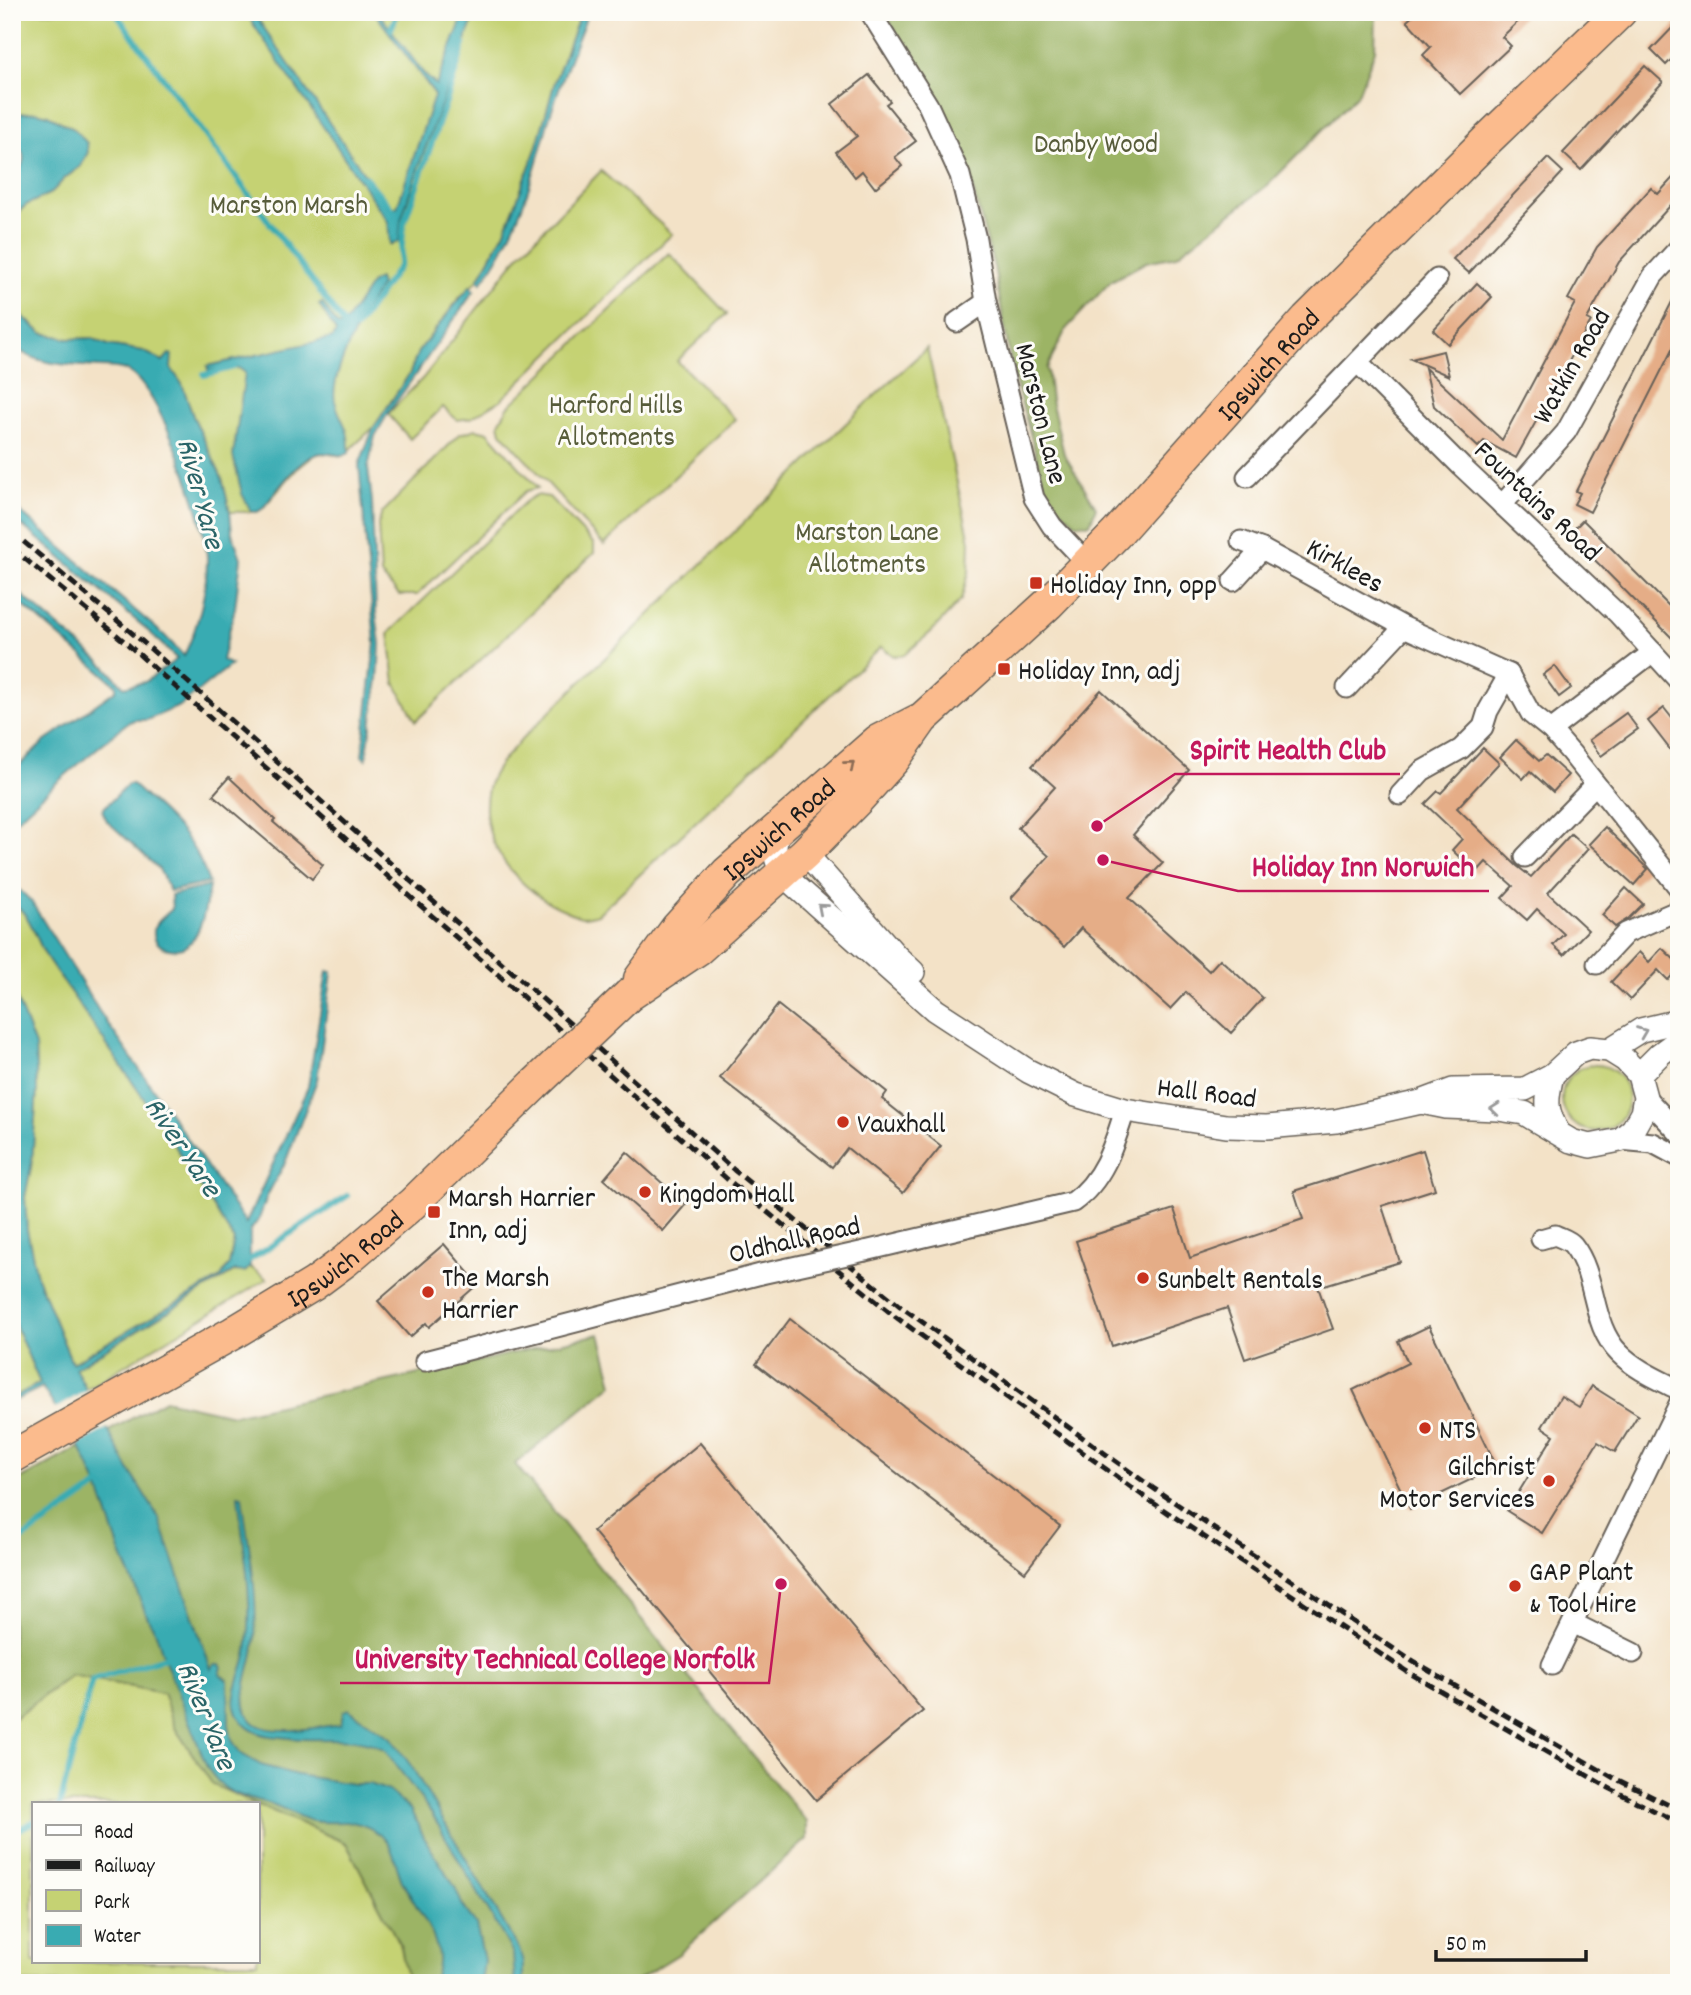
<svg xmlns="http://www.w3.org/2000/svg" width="1691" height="1995" viewBox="0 0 1691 1995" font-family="Dekko,sans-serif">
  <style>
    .green { fill: #c5d273; stroke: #707748; stroke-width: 2 }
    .forest { fill: #9cb465; stroke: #5c6840; stroke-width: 2 }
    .water { fill: #39abb2; stroke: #2a6467; stroke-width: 2 }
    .pier { fill: #f3e2c7 }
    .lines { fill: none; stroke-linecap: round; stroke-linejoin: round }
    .stream { stroke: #39abb2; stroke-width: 6 }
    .building { fill: #e5ad87 }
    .minor-casing { stroke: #676158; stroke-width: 23 }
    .tertiary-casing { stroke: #676158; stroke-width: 26 }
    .trunk-casing { stroke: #676158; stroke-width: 35 }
    .minor { stroke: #fff; stroke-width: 19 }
    .tertiary { stroke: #fff; stroke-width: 23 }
    .trunk { stroke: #fbbb8d; stroke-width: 32 }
    .rail { stroke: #1c1c1c; stroke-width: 5; stroke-dasharray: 10 5; stroke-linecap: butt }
    .minor-bridge-casing { stroke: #676158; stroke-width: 23; stroke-linecap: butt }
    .trunk-bridge-casing { stroke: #676158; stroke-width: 35; stroke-linecap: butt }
    .minor-bridge { stroke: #fff; stroke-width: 19 }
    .trunk-bridge { stroke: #fbbb8d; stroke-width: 32 }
    .oneway { stroke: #8c6c54 }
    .oneway2 { stroke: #999 }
    .poi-dot { fill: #c8321e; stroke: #fdfcf7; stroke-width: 2.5 }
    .labels { text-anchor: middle; stroke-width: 6; stroke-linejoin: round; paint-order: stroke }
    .park-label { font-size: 28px; fill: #575c3a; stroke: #fdfcf7 }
    .street-label { font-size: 28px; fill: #1c1c1c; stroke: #fdfcf7 }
    .poi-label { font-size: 28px; fill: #1c1c1c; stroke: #fdfcf7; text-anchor: start }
    .water-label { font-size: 30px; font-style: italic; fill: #2a6467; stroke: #fdfcf7 }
    .leader { fill: none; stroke: #c2185b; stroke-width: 2.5 }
    .callout-dot { fill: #c2185b; stroke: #fdfcf7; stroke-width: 2.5 }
    .callout-label { font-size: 30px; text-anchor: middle; font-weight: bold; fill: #c2185b; stroke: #fdfcf7; stroke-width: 6; stroke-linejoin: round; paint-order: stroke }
  </style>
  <rect width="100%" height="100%" fill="#fdfcf7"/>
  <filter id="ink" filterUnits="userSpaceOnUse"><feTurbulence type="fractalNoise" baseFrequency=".0143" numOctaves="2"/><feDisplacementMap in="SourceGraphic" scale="14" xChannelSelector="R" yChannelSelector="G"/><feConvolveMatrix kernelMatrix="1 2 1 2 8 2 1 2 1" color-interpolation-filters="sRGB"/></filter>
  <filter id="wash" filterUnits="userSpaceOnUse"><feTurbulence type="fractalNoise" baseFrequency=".00686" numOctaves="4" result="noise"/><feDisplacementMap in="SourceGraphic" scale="28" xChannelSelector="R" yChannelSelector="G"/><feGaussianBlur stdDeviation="1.57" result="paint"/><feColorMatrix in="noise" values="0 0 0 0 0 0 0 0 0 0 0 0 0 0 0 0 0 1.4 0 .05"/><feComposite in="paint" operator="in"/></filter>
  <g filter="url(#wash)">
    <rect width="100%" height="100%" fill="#f3e2c7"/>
    <g class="green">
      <path d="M12 12H581L556 78 536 149 516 203 504 233 478 280 460 297 418 352 410 373 374 427 343 456 321 453 315 455 296 470 262 509 257 512H230L222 478 193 416 182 384 163 361 143 351 108 345 91 338 69 339 42 333 12 307V218L26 205 51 193 65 178 81 166 74 129C44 113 45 113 12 114Z"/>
      <path d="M601 171 672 234 501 400 471 418 457 420 443 407 410 439 388 414 423 378 520 254Z"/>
      <path d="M669 253 727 314 677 361 735 419 604 545 501 432 499 423 508 407Z"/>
      <path d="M927 348 970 541 969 572 961 600 931 632 904 655 894 656 881 647 598 914C594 915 587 917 582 917 577 916 571 913 567 911 520 893 476 842 488 789 492 769 511 751 525 736L867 403Z"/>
      <path d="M476 429 488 432 538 488 526 491 417 595H399L381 575 378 525 382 513 460 434Z"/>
      <path d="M536 495 549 497 594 544V553L416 721 395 683 389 633 525 502Z"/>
      <path d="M12 903C31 913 36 940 47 958L164 1128 234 1240 229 1265 220 1278 72 1363 37 1277 27 1230 25 1197 32 1162 37 1089 35 1046 12 987Z"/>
      <circle cx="1595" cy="1098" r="33"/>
      <path d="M250 1267 267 1279 86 1389 75 1367 236 1271 245 1272Z"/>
      <path d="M12 1318 40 1383 12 1398Z"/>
      <path d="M71 1675 163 1693 257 1804H33V1962H257V1804L346 1843 401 1947 408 1983H12V1720Z"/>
    </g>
    <g class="forest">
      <path d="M884 12H1376L1375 50 1358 94 1269 184 1176 256 1146 262 1111 281 1066 329 1047 368 1051 400 1064 454 1096 507 1090 524 1075 523 1048 497 1012 369 994 267 964 156 912 58Z"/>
      <path d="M600 1334 613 1384 515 1464 807 1822V1839L679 1954 632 1983H408L401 1947 346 1843 213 1785 175 1728 163 1693 71 1675 12 1720V1484L165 1400 233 1415Z"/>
    </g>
    <g class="water">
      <path d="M245 12H253L388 208 397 207 434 96 433 92 374 12H378L425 75 436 85 465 12H476L419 165 401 220 399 241 390 245 388 222 384 216Z"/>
      <path d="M581 12H588C575 48 560 82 549 119 533 177 518 235 481 283L478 280 504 233 516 203 536 149 556 78Z"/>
      <path d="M37 112 48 115 74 129 87 143 88 152 81 166 65 178 51 193 26 205 12 218C12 208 10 194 12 185 16 170 36 158 12 141V114Z"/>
      <path d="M379 279 381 285C366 307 329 375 335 401 341 424 350 425 349 453 338 459 328 450 317 454 294 463 277 491 262 509L257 512 251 511 242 494 233 456 245 373 239 368 208 370 207 366 333 338 336 332 319 305 322 303 337 325 343 326 372 282Z"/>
      <path d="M470 286 474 291 387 415 375 436 368 468 372 501 376 613 380 644 378 680 366 759 362 756 375 643 359 465 374 427 410 373 418 352Z"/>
      <path d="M12 307 42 333 69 339 91 338 108 345 143 351 163 361 169 354 172 355 171 368 182 384 193 416 222 478 230 512 232 533 241 558 235 608 222 660 231 665 180 706 147 720H134L127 723 55 784 12 824V772L44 742 116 690V685L12 596V587L105 666 124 687 145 682 177 659 144 627 12 517V505L164 635 184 656C198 626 207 591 207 558 206 521 160 383 125 370 117 367 107 367 98 367 68 365 36 366 12 345Z"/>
      <path d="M128 784H132C167 817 194 835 209 883L170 891 159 869 107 821 102 810Z"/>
      <path d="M209 886C206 905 203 929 190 943 178 955 152 950 154 930 156 921 166 915 172 909L171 895Z"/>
      <path d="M12 888 21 891 31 901 99 1011 246 1223 308 1087 327 971 332 972 317 1080 285 1163 268 1194 259 1219 250 1231V1267L245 1272 235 1271 75 1368 128 1468 159 1518 211 1669 215 1664H220L222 1667 220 1674 228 1681 229 1725 232 1740 240 1753 261 1765 297 1775 353 1784H370L389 1791 410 1809 426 1841 455 1887 462 1904 476 1925 484 1960 482 1976 477 1983H431C454 1950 416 1910 402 1881 394 1862 394 1842 375 1831 348 1815 338 1826 313 1821 301 1819 290 1811 279 1807 245 1793 229 1802 207 1767L164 1658 155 1630 149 1621 120 1551 98 1486 79 1445 42 1387 12 1402V1398L40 1383 12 1318V987L35 1046 37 1089 32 1162 25 1197 27 1230 37 1277 72 1363 220 1278 229 1265 234 1240 164 1128 47 958C36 940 31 913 12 903Z"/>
      <path d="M238 1495 242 1496C248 1545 260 1598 254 1647 252 1669 232 1707 256 1724 274 1736 320 1727 341 1724L343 1712 348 1709 391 1738 412 1767 519 1949 523 1962V1983H515L513 1953 432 1814 385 1750C358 1734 331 1741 302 1739 291 1739 280 1737 270 1736 253 1734 239 1724 235 1707 231 1692 245 1666 247 1650 254 1600 243 1545 238 1495Z"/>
    </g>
    <path class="pier" d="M90 1388 111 1426 76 1446 53 1410Z"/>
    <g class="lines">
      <g class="stream">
        <path d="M115 12 348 330"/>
        <path d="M391 29 398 12"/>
        <path d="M366 178 395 213"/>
        <path d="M356 328 400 265 404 223 447 99 464 44"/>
        <path d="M204 375 234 367"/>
        <path d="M248 1261 347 1196"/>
        <path d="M12 1546 98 1486"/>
        <path d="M60 1804 92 1680 164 1658"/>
        <path d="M12 1833 33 1822"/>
      </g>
    </g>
    <g id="blocks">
      <g class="building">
        <path d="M1417 12H1528L1502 37 1511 46 1460 94 1423 55 1431 47 1407 21Z"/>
        <path d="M1679 21V52L1666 65 1651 50Z"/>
        <path d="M1645 66 1663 82 1581 170 1563 153Z"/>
        <path d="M869 75 890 101 886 104 916 141 895 157 902 166 875 188 862 171 855 177 836 152 857 136 832 104Z"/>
        <path d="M1548 158 1563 172 1469 273 1453 259Z"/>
        <path d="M1679 171V196L1619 262 1587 319 1591 321 1516 458 1484 441 1478 447 1434 406 1425 368 1502 440 1575 303 1568 299 1597 247 1651 188 1658 194Z"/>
        <path d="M1477 283 1492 297 1448 344 1433 330Z"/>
        <path d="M1679 288V336L1590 512 1574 504 1580 493 1576 491Z"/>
        <path d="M1443 351 1449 376 1411 359Z"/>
        <path d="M1583 520 1679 616V645L1569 534Z"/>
        <path d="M1555 666 1571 688 1559 697 1543 675Z"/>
        <path d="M1101 690 1189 770 1133 835 1163 863 1129 898 1209 971 1220 959 1263 998 1231 1033 1186 992 1170 1009 1081 928 1064 947 1011 898 1049 856 1018 828 1055 787 1032 766Z"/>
        <path d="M1664 708 1679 727V761L1648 721Z"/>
        <path d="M1626 713 1638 729 1601 756 1589 740Z"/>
        <path d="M1516 740 1539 761 1546 755 1568 775 1553 792 1530 771 1523 779 1500 757Z"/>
        <path d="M1483 748 1499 763 1457 808 1517 866 1531 877 1571 834 1588 849 1548 893 1588 930 1564 955 1553 945 1564 934 1537 909 1527 920 1502 898 1513 886 1486 862 1476 873 1452 850 1462 839 1425 804 1438 791 1441 793Z"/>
        <path d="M229 777 275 820 273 822 323 865 312 879 213 795Z"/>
        <path d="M1605 827 1648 869 1634 885 1589 844Z"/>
        <path d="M1626 888 1643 904 1629 918 1615 927 1602 915Z"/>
        <path d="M1662 948 1679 964V968L1668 980 1658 970 1630 1000 1611 982 1639 952 1649 962Z"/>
        <path d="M778 1005 887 1092 882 1099 941 1146 903 1193 847 1148 832 1167 720 1078Z"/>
        <path d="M1423 1150 1435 1189 1382 1206 1400 1262 1318 1287 1333 1329 1245 1359 1227 1308 1112 1346 1076 1241 1174 1209 1190 1258 1303 1219 1294 1191Z"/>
        <path d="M627 1152 686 1204 663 1231 604 1179Z"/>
        <path d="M444 1244 478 1284 429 1327 426 1323 410 1337 378 1301Z"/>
        <path d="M790 1319 1060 1526 1025 1572 756 1364Z"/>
        <path d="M1429 1326 1497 1467 1410 1509 1353 1390 1408 1363 1398 1341Z"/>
        <path d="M1592 1386 1638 1415 1615 1452 1598 1442 1542 1533 1507 1511 1554 1435 1542 1427 1561 1396 1579 1407Z"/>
        <path d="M700 1443 923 1711 816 1800 593 1531Z"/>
      </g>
    </g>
  </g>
  <g filter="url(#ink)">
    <use href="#blocks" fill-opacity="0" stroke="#676158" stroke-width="2"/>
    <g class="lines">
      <g class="minor-casing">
        <g id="minor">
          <path d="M870 12 928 105 960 175 976 239 986 302 1034 498 1052 526 1087 563"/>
          <path d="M957 322 986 302"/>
          <path d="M1358 363 1462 467 1618 614 1679 681"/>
          <path d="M1247 477 1437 279"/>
          <path d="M1502 505 1566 432 1653 276 1679 248"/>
          <path d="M1241 541 1262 549 1404 627 1509 674 1531 714 1551 730 1571 753 1679 888"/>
          <path d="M1233 581 1262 549"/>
          <path d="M1347 688 1404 627"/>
          <path d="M1551 730 1653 652"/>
          <path d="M1400 795 1422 771 1461 749 1483 727 1488 711 1509 674"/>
          <path d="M1525 857 1595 785"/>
          <path d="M1597 964 1626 933 1679 910"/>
          <path d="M1645 1097 1679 1133"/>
          <path d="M1620 1140 1653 1143 1679 1157"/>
          <path d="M1541 1239 1555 1235C1561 1238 1569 1240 1573 1245 1598 1277 1590 1324 1619 1353 1636 1370 1658 1379 1679 1390"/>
          <path d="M865 1251 1073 1202C1104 1180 1114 1145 1125 1110"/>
          <path d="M425 1361 761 1274"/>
          <path d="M1573 1623 1633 1653"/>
          <path d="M1552 1665 1679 1404"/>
        </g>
      </g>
      <g class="tertiary-casing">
        <g id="tertiary">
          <path d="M780 826C773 847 773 853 782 874L935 1010 1028 1071 1076 1095 1125 1110 1226 1126 1267 1127 1336 1121 1421 1102 1453 1090 1525 1089 1552 1075 1576 1053 1590 1048 1609 1050 1625 1060 1639 1075 1645 1097 1642 1113 1633 1129 1620 1140 1590 1146 1571 1141 1524 1113 1498 1109 1446 1107 1421 1102"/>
          <path d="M805 853 897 957 913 972"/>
          <path d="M1609 1050 1641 1030 1679 1021"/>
          <path d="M1552 1075C1546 1101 1545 1109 1558 1132"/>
          <path d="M1639 1075 1660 1054 1679 1040"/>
        </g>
      </g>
      <g class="trunk-casing">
        <g id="trunk">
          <path id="s1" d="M640 979 677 928 727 873 878 741 917 721"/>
          <path id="s2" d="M629 995 698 949 805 853 858 799 894 759 922 719 1048 604 1116 534 1307 319 1486 141 1620 12"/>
          <path id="s3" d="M12 1457 233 1333 314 1284 345 1261 413 1203 534 1085"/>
        </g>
      </g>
      <use href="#minor" class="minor"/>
      <use href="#tertiary" class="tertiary"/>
      <use href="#trunk" class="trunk"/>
      <g class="rail">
        <path d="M12 532 144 643 734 1170 900 1306 1153 1488 1412 1661 1614 1778 1679 1810"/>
        <path d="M12 548 124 641 727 1179 893 1315 1146 1498 1406 1671 1609 1788 1679 1823"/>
      </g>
      <g class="minor-bridge-casing">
        <path id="minor-bridge" d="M761 1274 865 1251"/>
      </g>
      <g class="trunk-bridge-casing">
        <path id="trunk-bridge" d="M534 1085 629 995"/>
      </g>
      <use href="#minor-bridge" class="minor-bridge"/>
      <use href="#trunk-bridge" class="trunk-bridge"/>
    </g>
    <defs><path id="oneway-chevron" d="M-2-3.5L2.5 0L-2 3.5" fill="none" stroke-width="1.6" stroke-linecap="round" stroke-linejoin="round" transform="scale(1.75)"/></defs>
    <use class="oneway" href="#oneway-chevron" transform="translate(850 765) rotate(-40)"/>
    <g class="oneway2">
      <use href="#oneway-chevron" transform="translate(822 908) rotate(-139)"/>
      <use href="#oneway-chevron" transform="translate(1642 1032) rotate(-22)"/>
      <use href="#oneway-chevron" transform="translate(1495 1109) rotate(-175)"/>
    </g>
  </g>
  <g class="poi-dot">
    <rect x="1029" y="576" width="14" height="14" rx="3.5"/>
    <rect x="997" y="662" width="14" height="14" rx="3.5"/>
    <circle cx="843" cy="1122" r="7"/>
    <circle cx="645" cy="1192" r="7"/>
    <rect x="427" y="1205" width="14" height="14" rx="3.5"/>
    <circle cx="1143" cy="1278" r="7"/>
    <circle cx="428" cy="1292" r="7"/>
    <circle cx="1425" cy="1428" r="7"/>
    <circle cx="1549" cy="1481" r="7"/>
    <circle cx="1515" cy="1586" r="7"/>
  </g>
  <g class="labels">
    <g class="park-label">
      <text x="1096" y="152">Danby Wood</text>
      <text x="289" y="213">Marston Marsh</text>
      <text x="616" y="413">Harford Hills<tspan x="616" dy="32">Allotments</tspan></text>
      <text x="867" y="540">Marston Lane<tspan x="867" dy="32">Allotments</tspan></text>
    </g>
    <g class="street-label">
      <text dy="10" stroke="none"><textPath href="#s2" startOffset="901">Ipswich Road</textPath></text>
      <text transform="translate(1570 365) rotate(-60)" y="10">Watkin Road</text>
      <text transform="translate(1043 413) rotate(76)" y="10">Marston Lane</text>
      <text transform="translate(1539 500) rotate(43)" y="10">Fountains Road</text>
      <text transform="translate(1346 564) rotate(29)" y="10">Kirklees</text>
      <text dy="10" stroke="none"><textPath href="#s1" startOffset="205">Ipswich Road</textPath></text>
      <text transform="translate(1207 1091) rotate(7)" y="10">Hall Road</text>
      <text transform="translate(794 1238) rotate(-13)" y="10">Oldhall Road</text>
      <text dy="10" stroke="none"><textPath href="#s3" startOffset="388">Ipswich Road</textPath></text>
    </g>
    <g class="poi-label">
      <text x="1050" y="593">Holiday Inn, opp</text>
      <text x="1018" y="679">Holiday Inn, adj</text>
      <text x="857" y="1132">Vauxhall</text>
      <text x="659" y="1202">Kingdom Hall</text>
      <text x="448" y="1206">Marsh Harrier<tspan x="448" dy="32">Inn, adj</tspan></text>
      <text x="442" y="1286">The Marsh<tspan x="442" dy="32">Harrier</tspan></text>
      <text x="1157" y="1288">Sunbelt Rentals</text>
      <text x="1439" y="1438">NTS</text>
      <text x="1535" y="1475" text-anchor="end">Gilchrist<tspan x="1535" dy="32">Motor Services</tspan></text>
      <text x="1529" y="1580">GAP Plant<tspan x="1529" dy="32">&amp; Tool Hire</tspan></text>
    </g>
    <g class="water-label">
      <text transform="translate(202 493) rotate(75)" y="10">River Yare</text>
      <text transform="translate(184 1146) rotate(56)" y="10">River Yare</text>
      <text transform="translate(208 1715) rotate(68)" y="10">River Yare</text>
    </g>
  </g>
  <path class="leader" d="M1097 826L1175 774H1400M1103 860L1238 891H1489M781 1584L769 1683H340"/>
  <g class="callout-dot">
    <circle cx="1097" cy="826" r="7"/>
    <circle cx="1103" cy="860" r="7"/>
    <circle cx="781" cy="1584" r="7"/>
  </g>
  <g class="callout-label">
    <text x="1288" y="759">Spirit Health Club</text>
    <text x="1363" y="876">Holiday Inn Norwich</text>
    <text x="555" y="1668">University Technical College Norfolk</text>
  </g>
  <rect width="1691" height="1995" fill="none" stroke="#fdfcf7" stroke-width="42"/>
  <rect x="32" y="1802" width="228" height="161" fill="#fdfcf7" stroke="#a3a29f" stroke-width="2"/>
  <rect x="46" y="1825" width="35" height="10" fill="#ffffff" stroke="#a3a29f" stroke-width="2"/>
  <text x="94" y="1838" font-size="21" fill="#1c1c1c">Road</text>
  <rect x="46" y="1860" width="35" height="10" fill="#1c1c1c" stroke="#a3a29f" stroke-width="2"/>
  <text x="94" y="1872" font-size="21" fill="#1c1c1c">Railway</text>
  <rect x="46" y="1890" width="35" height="21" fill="#c5d273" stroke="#a3a29f" stroke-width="2"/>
  <text x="94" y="1908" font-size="21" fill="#1c1c1c">Park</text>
  <rect x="46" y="1925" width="35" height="21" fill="#39abb2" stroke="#a3a29f" stroke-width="2"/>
  <text x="94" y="1942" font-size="21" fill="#1c1c1c">Water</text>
  <path d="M1436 1950v10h150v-10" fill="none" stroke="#1c1c1c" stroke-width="3.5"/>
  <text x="1446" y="1950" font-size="21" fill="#1c1c1c" stroke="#fdfcf7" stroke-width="5" paint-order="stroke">50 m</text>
</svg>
